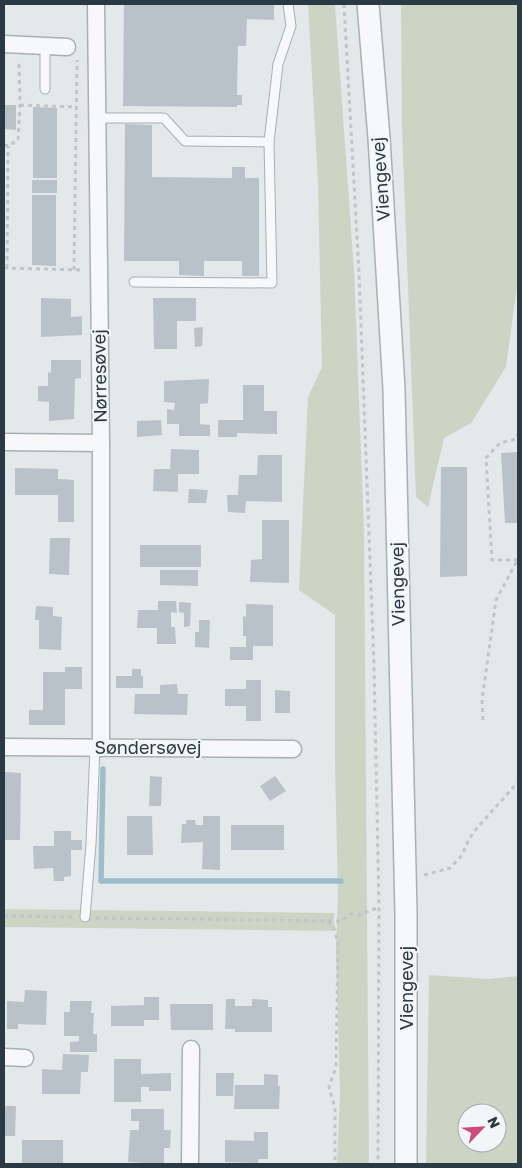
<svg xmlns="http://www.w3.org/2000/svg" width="522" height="1168" viewBox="0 0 522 1168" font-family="'Golos Text',sans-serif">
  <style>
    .green { fill: #ccd5c4; fill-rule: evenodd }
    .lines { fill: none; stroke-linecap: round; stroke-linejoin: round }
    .stream { stroke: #9ebdcb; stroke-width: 5.5 }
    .building { fill: #bac2c9 }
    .service-casing { stroke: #a8b0b6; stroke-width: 11 }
    .minor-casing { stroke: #a8b0b6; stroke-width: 19 }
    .tertiary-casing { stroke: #a8b0b6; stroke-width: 24 }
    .path { stroke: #c1c6ca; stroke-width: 3; stroke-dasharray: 4 4; stroke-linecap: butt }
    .service { stroke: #f6f8f9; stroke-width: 9 }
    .minor { stroke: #f6f8f9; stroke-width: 16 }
    .tertiary { stroke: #f6f8f9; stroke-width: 21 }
    .labels { text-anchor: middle; stroke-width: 4; stroke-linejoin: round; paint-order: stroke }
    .street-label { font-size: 18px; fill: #2b3944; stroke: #f3f6f8 }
  </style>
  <rect width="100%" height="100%" fill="#e3e8eb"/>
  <g class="green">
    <path d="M308 4H335L354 270 364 531 369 1164H337L340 1094 336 947 338 895 335 763V615L299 590 308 397 322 367 318 182Z"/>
    <path d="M401 4H518V279L506 367 471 423 444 438 428 507 416 497 402 129Z"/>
    <path d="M4 909 334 913V931L4 927Z"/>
    <path d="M429 975 488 979 518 976V1164H426ZM467 1113H497V1143H467Z"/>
  </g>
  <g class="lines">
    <path class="stream" d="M103 769 101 881H341"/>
  </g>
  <g class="building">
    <path d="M124 4H274V20L247 19 246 46H238L237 95H242V105H237V107L123 106Z"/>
    <path d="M4 105H16V130L4 129Z"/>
    <path d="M33 107 57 108V178H33Z"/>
    <path d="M125 124 152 125V177L232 178V167H245V178H259V276H242V261H204V276L179 275V261H124Z"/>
    <rect x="32" y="180" width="25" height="13"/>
    <path d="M32 195H56V266L32 265Z"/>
    <path d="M41 298 71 299V317L82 316V335L41 337Z"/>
    <path d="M153 298H196V321H177V349H154Z"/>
    <path d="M203 327 202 346 195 347 194 328Z"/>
    <path d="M51 360H81V378L75 379 74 419 49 421V402L38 401V386H48V372L51 373Z"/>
    <path d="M209 379 208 403 200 404V424L210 425V436H179V424H167V409L174 410 175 403 164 402V381Z"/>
    <path d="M243 385H264V411H277V434L237 433V437H218V420H243Z"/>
    <path d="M161 420 162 435 137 437V421Z"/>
    <path d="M171 449 199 450V474H178V492L153 491 154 469H170Z"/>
    <path d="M518 452V523H505L501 453Z"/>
    <path d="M258 455H282V502L246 501 245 513 228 512 227 495H238L239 475H257Z"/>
    <path d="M441 467H467V576L440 577Z"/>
    <path d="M15 468 58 469V479L74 480V522H58V495H15Z"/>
    <path d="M189 489 208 490 206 503H188Z"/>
    <path d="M262 520H289V583L250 582 251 560 262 559Z"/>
    <path d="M50 538H70L69 575 49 574Z"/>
    <rect x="140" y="545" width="61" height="22"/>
    <path d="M160 570H198V586L160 585Z"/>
    <path d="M158 601H176L177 613 171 612V627H175L176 644H157V628H137L138 610H158Z"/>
    <path d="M179 602 191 603 190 626 184 627V613L179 612Z"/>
    <path d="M246 604 273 605V646H253V660H230V647H246V636H243V616L246 617Z"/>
    <path d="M36 606 53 607V616L62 617 61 650 39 649V620H35Z"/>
    <path d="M199 620H210L209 648 195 647V632H199Z"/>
    <path d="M65 667H82V689H65V725H29V710H43V672H65Z"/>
    <path d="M132 669H141V676H143V688H116V676H132Z"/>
    <path d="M246 680H261V721H246V706H225V689H246Z"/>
    <path d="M177 684 178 694H188L187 715 134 714 135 694H160V685Z"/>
    <path d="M275 690 290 691V713H275Z"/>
    <path d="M4 772 21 773 20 840H4Z"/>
    <path d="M150 776 162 777 161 806H149Z"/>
    <path d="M275 776 286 791 270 801 260 786Z"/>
    <path d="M127 816H152L153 855H127Z"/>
    <path d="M203 816H220V870L202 869 203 842 181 843 182 824H186V820H195L196 825H203Z"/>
    <rect x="231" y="825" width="53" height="25"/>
    <path d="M54 831H71V840H82V850H71V876L64 877V881H54L53 868 34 869 33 846H54Z"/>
    <path d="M25 990 47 991 46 1025 18 1024V1029H7V1001L24 1002Z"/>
    <path d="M144 997H159V1020H144V1026H111V1006L144 1005Z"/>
    <path d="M226 999H235V1006H252V999L268 1000V1007H272V1032H235V1029H225Z"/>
    <path d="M70 1001H92L91 1013H94L93 1034H97V1052H70V1042L79 1041V1036H64V1012H70Z"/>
    <path d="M170 1004H213V1030H171Z"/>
    <path d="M63 1054 89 1055 88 1072H81L80 1094H42V1069L62 1070Z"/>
    <path d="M114 1059H141V1074L171 1073V1091H149V1087H141V1102H114Z"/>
    <path d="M216 1073H234L233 1096H216Z"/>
    <path d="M264 1074 278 1075V1086H280L279 1109H234L235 1085H264Z"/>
    <path d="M5 1106H16L15 1136H5Z"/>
    <path d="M131 1109H164V1130H171L170 1148H164V1164L128 1162 130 1130H139V1121H131Z"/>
    <path d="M254 1132H268V1159H258V1163L225 1162V1140L254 1141Z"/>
    <rect x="22" y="1140" width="41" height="24"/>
  </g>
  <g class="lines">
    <g class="service-casing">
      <g id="service">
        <path d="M45 46V89"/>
        <path d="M99 118H164L185 141 269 142"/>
        <path d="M134 282 272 283 269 142 278 64 291 26 288 4"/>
        <path d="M85 917 91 844 95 748"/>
      </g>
    </g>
    <g class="minor-casing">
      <g id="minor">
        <path d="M96 4 101 443V748"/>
        <path d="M4 44 67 47"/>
        <path d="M4 442 101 443"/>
        <path d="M4 747 293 749"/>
        <path d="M4 1057 25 1058"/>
        <path d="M190 1164 191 1049"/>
      </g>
    </g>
    <g class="tertiary-casing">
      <path id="tertiary" d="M368 4 379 138 394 389 406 913V1164"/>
    </g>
    <g class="path">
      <path d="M344 4 359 273 374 666 379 907 378 1164"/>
      <path d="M20 105 76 107"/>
      <path d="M4 145 8 146 18 140 20 105 19 61"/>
      <path d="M4 268 83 270"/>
      <path d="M7 268 8 146"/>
      <path d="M74 270 77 60"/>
      <path d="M518 560H492L486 458 500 443 516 439 518 434"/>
      <path d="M483 720 482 700 496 600 518 559"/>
      <path d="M424 875 450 868 462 855 469 839 477 828 518 782"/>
      <path d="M4 916 72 917"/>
      <path d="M96 918 342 921 350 914 360 915 379 907"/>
      <path d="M328 921 334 928 338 943 336 1067 329 1087 335 1108V1164"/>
    </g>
    <use href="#service" class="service"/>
    <use href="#minor" class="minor"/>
    <use href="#tertiary" class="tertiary"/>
  </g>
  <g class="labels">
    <g class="street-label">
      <text transform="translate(381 179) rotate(-94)" y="6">Viengevej</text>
      <text transform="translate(100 376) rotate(-91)" y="6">Nørresøvej</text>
      <text transform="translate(398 584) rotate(-91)" y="6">Viengevej</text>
      <text x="148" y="754">Søndersøvej</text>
      <text transform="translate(407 988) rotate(-90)" y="6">Viengevej</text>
    </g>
  </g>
  <rect width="522" height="1168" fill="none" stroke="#2b3944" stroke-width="10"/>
  <g transform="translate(482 1128) rotate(65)"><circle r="24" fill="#f3f6f8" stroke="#a3aab0"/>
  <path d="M0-4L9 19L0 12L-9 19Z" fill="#cf4979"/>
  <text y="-8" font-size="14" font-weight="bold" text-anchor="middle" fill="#2b3944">N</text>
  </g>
</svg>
